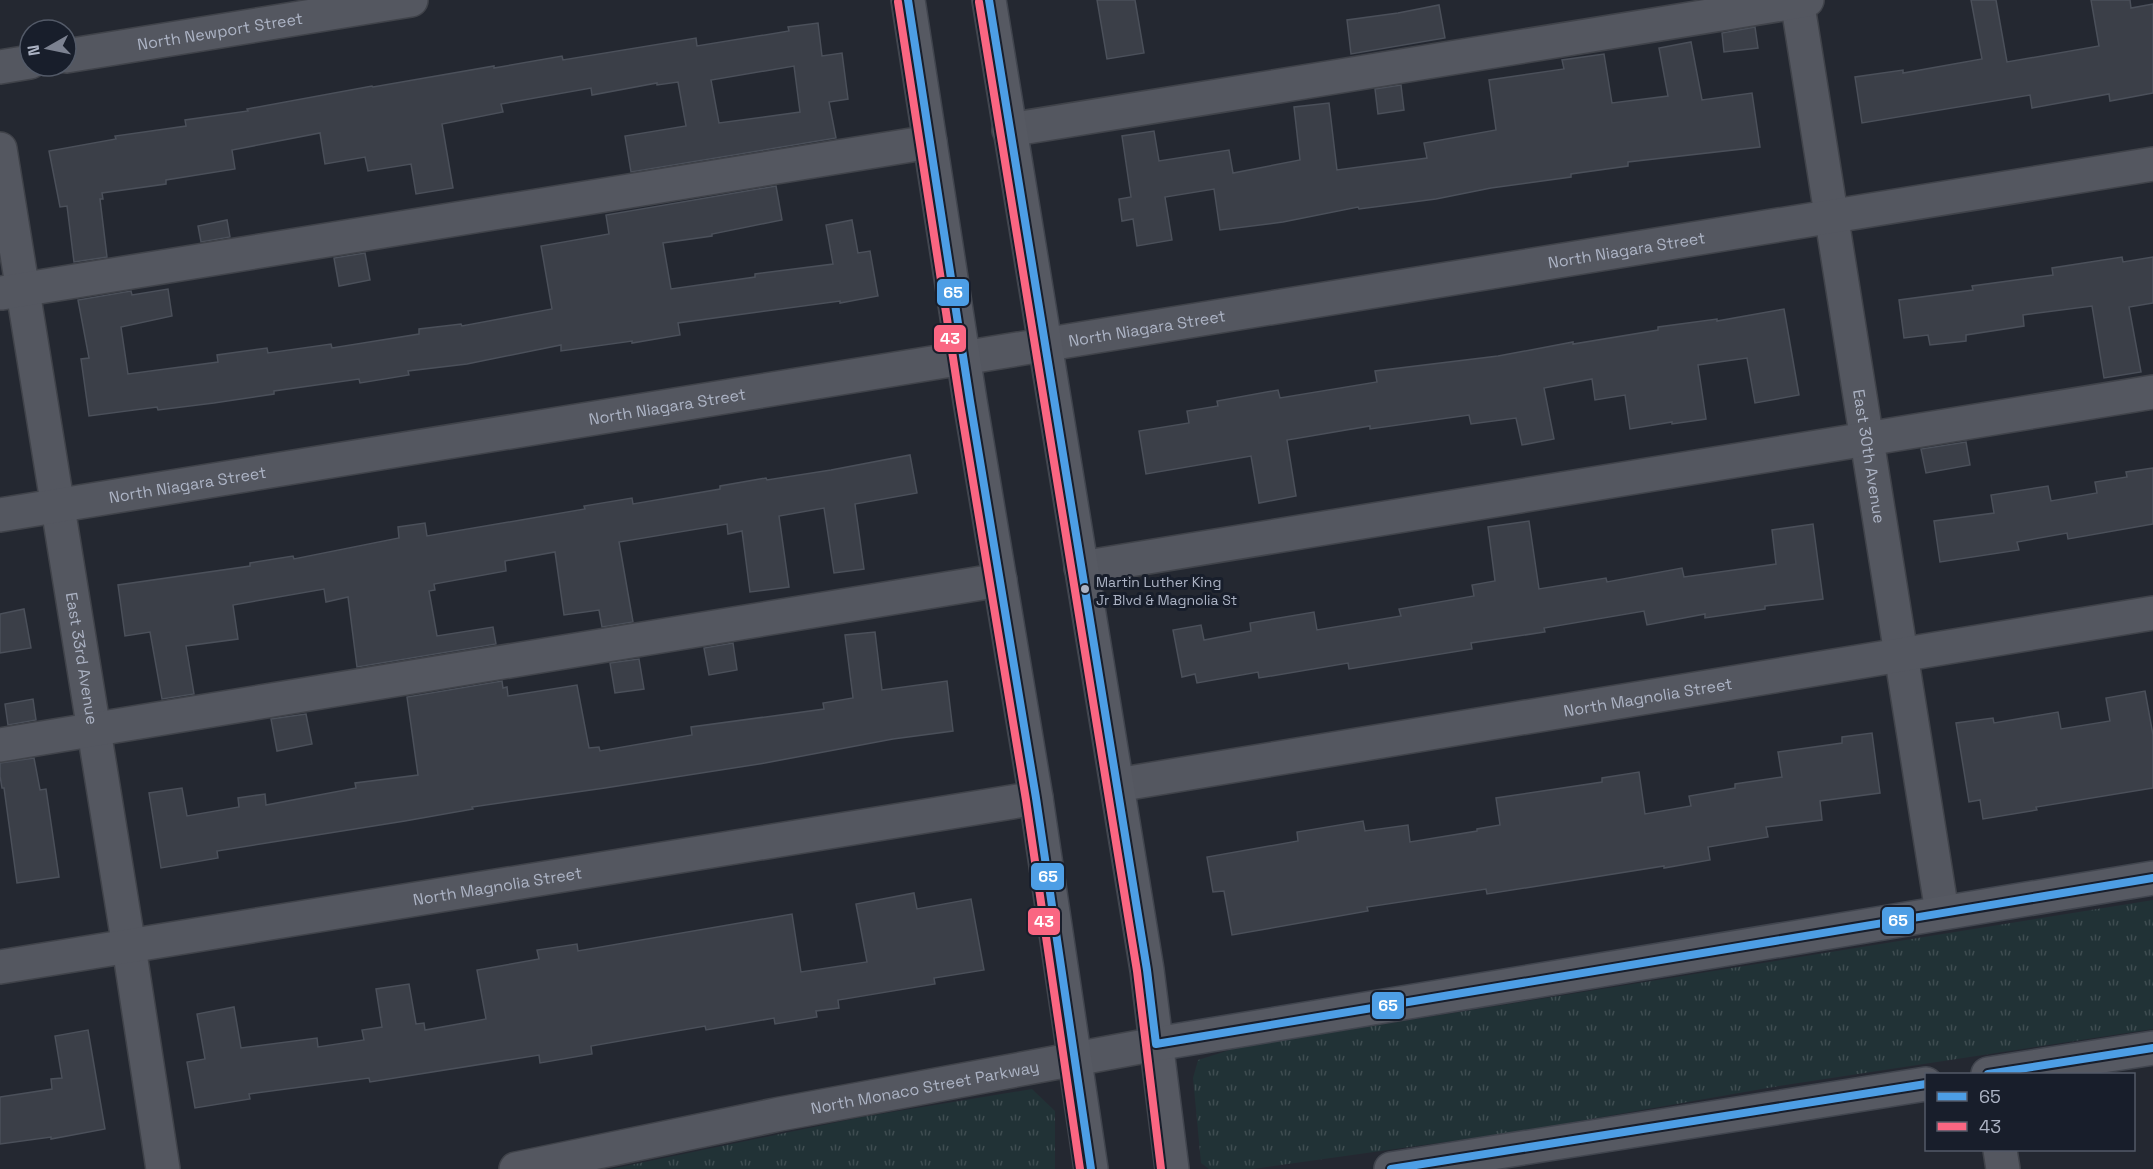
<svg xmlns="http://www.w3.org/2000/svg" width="2153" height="1169" viewBox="0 0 2153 1169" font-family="'Space Grotesk',sans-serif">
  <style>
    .park { fill: url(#park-tufts) }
    .building { fill: #3b3f48; stroke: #4b505a; stroke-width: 1.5; fill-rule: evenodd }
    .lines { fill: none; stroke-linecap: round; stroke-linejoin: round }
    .minor-casing { stroke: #40434a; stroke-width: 36 }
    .major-casing { stroke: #41454e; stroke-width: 36 }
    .minor { stroke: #545760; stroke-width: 33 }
    .major { stroke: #565962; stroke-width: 33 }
    .bus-1-casing { stroke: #181e2b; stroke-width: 12 }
    .bus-2-casing { stroke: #181e2b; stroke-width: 12 }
    .bus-1 { stroke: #4d9ee5; stroke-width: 8 }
    .bus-2 { stroke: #fa6682; stroke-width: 8 }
    .bus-dot { fill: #acb3c4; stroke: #181e2b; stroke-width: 2 }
    .labels { text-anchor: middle; stroke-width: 6; stroke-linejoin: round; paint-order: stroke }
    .bus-label { font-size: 14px; fill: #acb3c4; stroke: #181e2b; text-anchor: start }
    .street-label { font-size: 16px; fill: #acb3c4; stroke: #181e2b }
    .line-badge { stroke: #181e2b; stroke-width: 2 }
    .badge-label { font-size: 16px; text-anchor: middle; font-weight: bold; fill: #fff }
  </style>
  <defs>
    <pattern id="park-tufts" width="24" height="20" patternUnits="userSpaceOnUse" patternTransform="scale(1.5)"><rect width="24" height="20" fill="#213236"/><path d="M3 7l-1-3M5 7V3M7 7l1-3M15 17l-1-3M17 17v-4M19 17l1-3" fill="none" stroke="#3f4d51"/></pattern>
  </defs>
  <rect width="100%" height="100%" fill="#242831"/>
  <g class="park">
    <path d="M2153 900V1029L1779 1086 1517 1132 1253 1169H1209L1201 1163 1193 1078 1198 1060 1236 1048Z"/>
    <path d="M1032 1089 1055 1111V1169H611L862 1117Z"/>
  </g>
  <g class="building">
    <path d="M1097 0H1135L1144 53 1107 59Z"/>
    <path d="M1971 0H1996L2007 62 2099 46 2091 0H2130L2131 8 2153 4V93L2110 101 2109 94 2032 108 2030 95 1862 123 1855 77 1903 70V73L1982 59Z"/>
    <path d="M1439 5 1445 38 1351 54 1347 20 1398 13Z"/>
    <path d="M818 23 822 56 842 53 848 99 829 102 836 138 631 172 625 136 686 126 678 82 657 85V83L592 95 591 88 501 104 503 112 442 124 453 188 416 194 411 164 368 171 365 157 325 164 320 133 232 150 235 169 166 180V184L102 193 103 199H100L107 257 74 262 67 206 60 207 49 151 116 139 115 136 186 126 185 120 248 111 247 109 372 86 373 87 494 66V68L562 56 563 60 696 38 697 46 789 31 788 27ZM794 66 800 112 719 123 711 80Z"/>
    <path d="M1755 27 1758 48 1724 52 1722 33Z"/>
    <path d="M1691 42 1702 100 1752 93 1760 147 1628 162V166L1571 174V177L1491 188 1436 199 1359 209 1358 207 1283 222 1220 230 1214 189 1165 197 1172 240 1137 246 1133 219 1122 221 1119 199 1131 197 1122 136 1154 131 1159 161 1229 150 1233 173 1300 160 1294 107 1329 103 1337 170 1427 158 1424 143 1496 130 1489 80 1564 69 1562 60 1604 54 1612 103 1668 96 1659 48Z"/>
    <path d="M1401 85 1404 110 1378 114 1375 89Z"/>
    <path d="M776 186 782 220 712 234V236L663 243 671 289 755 277V274L833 264 826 225 852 220 858 253 870 251 878 296 840 303V301L678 323 680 335 632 343V341L561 351V345L467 364 408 371 409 375 360 383 359 379 274 391V394L214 403 158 410 157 407 89 416 81 359 89 358 78 300 131 291 132 295 168 289 172 316 121 327 128 374 218 362 217 355 267 348 268 353 331 344 332 348 419 334V329L461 324 462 326 552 309 541 246 609 234 606 215Z"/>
    <path d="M227 220 230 237 201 242 198 226Z"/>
    <path d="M365 253 370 280 339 286 334 258Z"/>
    <path d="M2122 257 2123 262 2153 257V303L2129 307 2141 372 2104 378 2092 306 2023 315 2024 326 1966 335V341L1930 345 1928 335 1904 338 1899 300 1973 290 1972 286 2053 275 2052 268Z"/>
    <path d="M1784 309 1799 395 1755 403 1747 358 1698 365 1706 419 1672 424V422L1630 429 1625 395 1595 400 1592 379 1544 388 1554 439 1522 445 1516 418 1471 424 1469 415 1370 429V426L1287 440 1296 496 1259 503 1251 456 1146 474 1139 431 1189 423 1187 411 1218 406 1217 401 1278 390 1280 398 1377 382 1375 371 1498 356 1573 342V344L1658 330V327L1717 319V321Z"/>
    <path d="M1966 442 1970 465 1926 473 1921 449Z"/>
    <path d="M910 455 917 493 855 504 864 569 834 573 824 508 779 516 789 587 750 592 742 531 728 534 727 524 619 542 633 622 602 627 599 610 564 615 555 552 505 561 506 571 434 584 435 590 429 591 437 636 493 627 496 644 357 667 348 597 326 602 324 589 233 605 238 639 186 646 194 694 162 699 150 632 125 636 118 585 250 566V563L293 556 294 559 399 538 398 527 425 523 427 536 585 509 584 506 632 498 633 504 720 489V486L766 478 767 480 831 470Z"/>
    <path d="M2153 468V524L2068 539 2067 533 2017 542 2019 550 1940 562 1934 521 1994 513 1991 495 2048 486 2051 501 2097 493 2095 482 2127 477 2126 472Z"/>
    <path d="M1529 521 1539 589 1606 578 1607 582 1682 568 1684 577 1776 564 1772 530 1813 524 1823 599 1765 606V609L1705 618V614L1647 625 1644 611 1544 628 1545 632 1471 643 1472 649 1349 669 1348 663 1259 678 1258 672 1197 683 1195 674 1182 677 1173 630 1201 625 1204 640 1251 631 1250 623 1314 612 1317 630 1401 616 1399 609 1474 596 1472 585 1495 581 1488 527Z"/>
    <path d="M24 609 31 648 0 653V614Z"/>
    <path d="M875 632 882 690 947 681 953 731 893 739 765 763 605 788 472 807 473 809 405 821 217 851 218 858 161 868 149 793 182 788 187 816 239 807 238 798 265 794 266 805 356 788 355 783 418 775 407 697 502 681 503 688 507 687 508 696 577 685 589 748 599 747 600 751 692 735 691 727 824 709 823 703 853 698 845 635Z"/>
    <path d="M733 643 737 670 709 675 704 648Z"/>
    <path d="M639 659 644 689 615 693 610 663Z"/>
    <path d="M2145 691 2153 735V788L2036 807 2037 810 1983 819 1980 800 1969 802 1956 723 1993 718 1994 723 2058 712 2061 729 2110 721 2106 698Z"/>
    <path d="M33 699 36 720 8 725 5 704Z"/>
    <path d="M306 714 312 744 277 751 271 719Z"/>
    <path d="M1872 733 1880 793 1820 801 1822 820 1766 827 1768 837 1708 847 1710 860 1664 868V866L1487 894 1486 889 1367 907 1368 911 1232 935 1224 891 1213 892 1207 857 1298 841 1297 832 1363 821 1365 831 1408 825 1410 842 1477 831V829L1500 825 1496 798 1602 782V778L1639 772 1645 814 1691 806 1689 796 1735 788V784L1782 777 1778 752 1842 743V737Z"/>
    <path d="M34 758 40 790 46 789 59 877 17 883 4 788H2L0 776V763Z"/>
    <path d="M914 893 917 909 971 899 984 970 934 978 935 984 838 1000 839 1008 816 1011 817 1017 775 1024 774 1018 706 1030 705 1026 591 1046 592 1054 540 1063 539 1055 370 1082 369 1078 249 1094 250 1099 195 1108 187 1062 205 1059 197 1014 234 1007 241 1048 317 1038 318 1047 364 1040 362 1030 382 1027 376 989 409 984 416 1024 424 1023 425 1030 486 1019 477 970 539 959 537 950 577 944 578 951 792 914 801 972 867 962 856 904Z"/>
    <path d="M88 1030 105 1129 51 1139V1137L0 1144V1097L52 1089 51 1079 62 1078 55 1036Z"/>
  </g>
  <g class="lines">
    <g class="minor-casing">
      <g id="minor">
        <path id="s1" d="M1797 0 1942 912"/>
        <path id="s2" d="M66 56 411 0"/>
        <path d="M0 67 30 62"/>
        <path d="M1009 130 1807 0"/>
        <path id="s3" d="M0 149 129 947 163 1169"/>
        <path d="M2 293 930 142"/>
        <path id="s4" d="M0 515 2153 164"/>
        <path d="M1081 568 2153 392"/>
        <path d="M0 745 1000 580"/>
        <path id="s5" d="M1117 785 2153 613"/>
        <path id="s6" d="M0 967 1036 798"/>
        <path d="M2000 1150 2003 1169"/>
        <path id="s7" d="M516 1169 780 1114 1156 1044"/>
      </g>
    </g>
    <g class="major-casing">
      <g id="major">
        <path d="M908 0 970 401 1036 798 1091 1169"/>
        <path d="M989 0 1147 970 1172 1169"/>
        <path d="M1156 1044 2153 878"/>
        <path d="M1988 1074 2153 1048"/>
        <path d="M1391 1169 1926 1084"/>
      </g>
    </g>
    <use href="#minor" class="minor"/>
    <use href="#major" class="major"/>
    <g class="bus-1-casing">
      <g id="bus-1">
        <path d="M908 0 970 401 1036 798 1091 1169"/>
        <path d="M989 0 1147 970 1156 1044 2153 878"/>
        <path d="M1988 1074 2153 1048"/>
        <path d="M1391 1169 1926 1084"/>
      </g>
    </g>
    <g class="bus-2-casing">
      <g id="bus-2">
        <path d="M898 2 960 403 1026 800 1080 1169"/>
        <path d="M979 2 1137 971 1161 1169"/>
      </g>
    </g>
    <use href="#bus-1" class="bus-1"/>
    <use href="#bus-2" class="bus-2"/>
  </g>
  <circle class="bus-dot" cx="1085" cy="589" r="5"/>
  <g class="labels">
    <g class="bus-label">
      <text x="1096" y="587">Martin Luther King<tspan x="1096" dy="18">Jr Blvd &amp; Magnolia St</tspan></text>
    </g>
    <g class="street-label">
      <text dy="6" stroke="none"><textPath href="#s2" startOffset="156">North Newport Street</textPath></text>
      <text dy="6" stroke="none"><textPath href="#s4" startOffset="1648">North Niagara Street</textPath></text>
      <text dy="6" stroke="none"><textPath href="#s4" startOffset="1162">North Niagara Street</textPath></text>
      <text dy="6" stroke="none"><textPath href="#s4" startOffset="676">North Niagara Street</textPath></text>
      <text dy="6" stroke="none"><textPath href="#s1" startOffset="462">East 30th Avenue</textPath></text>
      <text dy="6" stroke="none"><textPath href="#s4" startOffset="190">North Niagara Street</textPath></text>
      <text dy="6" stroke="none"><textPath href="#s3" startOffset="516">East 33rd Avenue</textPath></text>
      <text dy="6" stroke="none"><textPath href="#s5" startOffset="538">North Magnolia Street</textPath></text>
      <text dy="6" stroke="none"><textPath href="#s6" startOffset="504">North Magnolia Street</textPath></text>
      <text dy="6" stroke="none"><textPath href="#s7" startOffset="417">North Monaco Street Parkway</textPath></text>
    </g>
  </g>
  <g class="line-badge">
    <rect x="936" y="278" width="34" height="29" rx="6" fill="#4d9ee5"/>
    <rect x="933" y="324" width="34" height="29" rx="6" fill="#fa6682"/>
    <rect x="1030" y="862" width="35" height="29" rx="6" fill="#4d9ee5"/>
    <rect x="1881" y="906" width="34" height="29" rx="6" fill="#4d9ee5"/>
    <rect x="1027" y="907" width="34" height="29" rx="6" fill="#fa6682"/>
    <rect x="1371" y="991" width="34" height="29" rx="6" fill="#4d9ee5"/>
  </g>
  <g class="badge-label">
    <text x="953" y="298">65</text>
    <text x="950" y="344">43</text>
    <text x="1048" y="882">65</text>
    <text x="1898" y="926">65</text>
    <text x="1044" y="927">43</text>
    <text x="1388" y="1011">65</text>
  </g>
  <rect x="1925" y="1073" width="210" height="78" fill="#181e2b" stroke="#535a68" stroke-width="1.5"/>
  <rect x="1937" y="1092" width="30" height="9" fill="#4d9ee5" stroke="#535a68" stroke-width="1.5"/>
  <text x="1979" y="1103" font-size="18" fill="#acb3c4">65</text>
  <rect x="1937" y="1122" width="30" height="9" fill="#fa6682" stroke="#535a68" stroke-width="1.5"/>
  <text x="1979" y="1133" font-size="18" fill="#acb3c4">43</text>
  <g transform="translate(48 48) rotate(261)"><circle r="28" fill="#181e2b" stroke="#535a68" stroke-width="1.5"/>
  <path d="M0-4.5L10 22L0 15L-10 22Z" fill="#7c8291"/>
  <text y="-9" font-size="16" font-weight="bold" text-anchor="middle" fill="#acb3c4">N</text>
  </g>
</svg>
